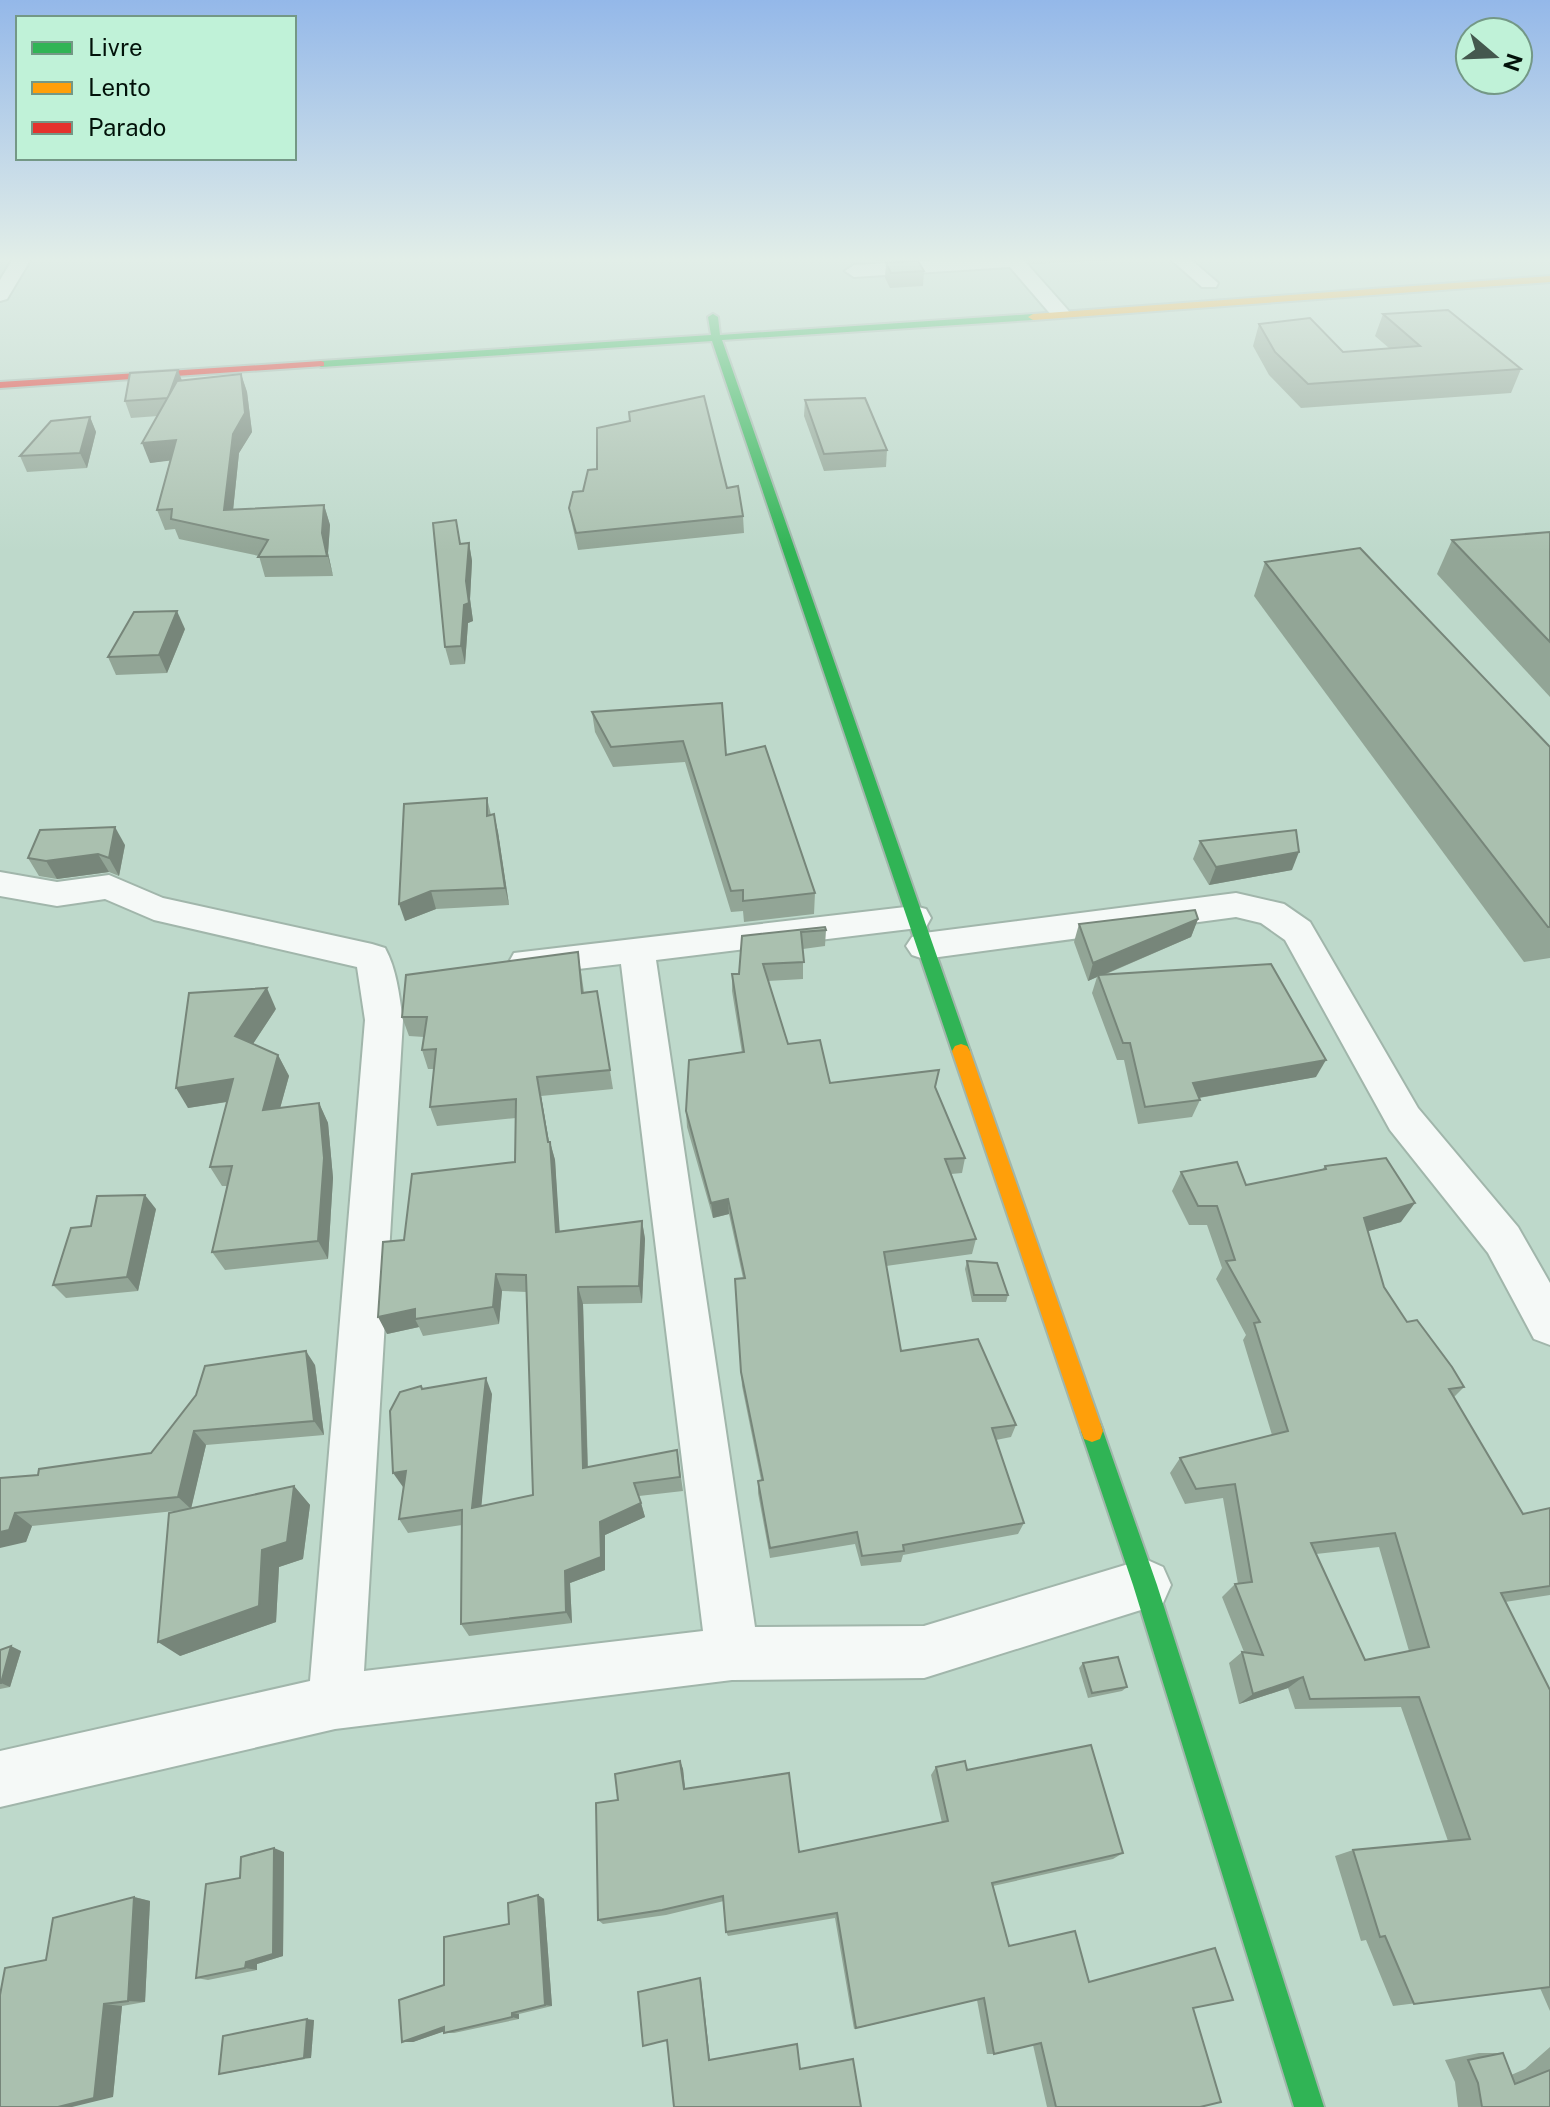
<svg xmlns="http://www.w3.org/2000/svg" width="1550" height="2107" viewBox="0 0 1550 2107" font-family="'Public Sans',sans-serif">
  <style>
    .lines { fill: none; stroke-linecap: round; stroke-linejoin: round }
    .street-casing { stroke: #a1b6ab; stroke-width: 4 }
    .fast-casing { stroke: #a1b6ab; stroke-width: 4 }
    .slow-casing { stroke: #a1b6ab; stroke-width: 4 }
    .jam-casing { stroke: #a1b6ab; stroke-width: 4 }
    .street { fill: #f5f9f7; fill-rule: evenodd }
    .fast { fill: #30b455; fill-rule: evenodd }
    .slow { fill: #ff9f0a; fill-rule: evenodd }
    .jam { fill: #e5322d; fill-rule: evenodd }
    .wall { fill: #92a596; fill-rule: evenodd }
    .shaded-wall { fill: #77867a }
    .building { fill: #aac0af; stroke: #77867a; stroke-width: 2; fill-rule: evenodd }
  </style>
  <rect width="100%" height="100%" fill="#bed9cb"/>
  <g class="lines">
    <g class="street-casing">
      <g id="street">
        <path d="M14 257H32L7 299 0 301V280Z"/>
        <path d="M990 257H1021L1067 309 1070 313 1067 317H1053L1010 267 854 277 845 271 854 265Z"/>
        <path d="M1168 257H1188L1218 283 1216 287H1202Z"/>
        <path d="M0 872 57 882 109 875 163 898 372 944 385 948C397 970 399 995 403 1020L364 1671 703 1631 621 964 527 975 514 971 509 962 514 953 914 906 926 909 931 918 926 927 656 960 755 1627 924 1626 1145 1559 1163 1567 1171 1585 1163 1603 924 1678 732 1680 335 1729 0 1807V1751L310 1681 365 1020 357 967 154 920 105 899 57 906 0 896Z"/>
        <path d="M1236 893 1284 904 1310 922 1418 1108 1518 1227 1550 1283V1345L1534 1339 1488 1253 1390 1130 1285 940 1261 923 1236 917 924 959 912 955 906 946 912 937 924 933Z"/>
      </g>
    </g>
    <g class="fast-casing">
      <g id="fast">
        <path d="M713 314 718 317 720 335 1033 314 1038 317 1033 320 722 340 970 1051 967 1056H955L952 1051 712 341 321 367 316 364 321 361 711 335 708 317Z"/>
        <path d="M1092 1420 1100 1423 1103 1431 1157 1585 1324 2107H1294L1133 1585 1081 1431 1084 1423Z"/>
      </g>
    </g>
    <g class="slow-casing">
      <g id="slow">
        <path d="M1550 276V282L1033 320 1028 317 1033 314Z"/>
        <path d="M961 1044 967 1046 970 1051 1103 1431 1100 1439 1092 1442 1084 1439 1081 1431 952 1051 955 1046Z"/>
      </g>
    </g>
    <g class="jam-casing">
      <path id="jam" d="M321 361 324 362V366L0 388V382Z"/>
    </g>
    <use href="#street" class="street"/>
    <use href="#fast" class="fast"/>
    <use href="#slow" class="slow"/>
    <use href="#jam" class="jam"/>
  </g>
  <g class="wall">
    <path d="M207 257H241L208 259Z"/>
    <path d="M873 257H905V259L875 261Z"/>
    <path d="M1024 257H1124L1116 260 1031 264Z"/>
    <path d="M886 263 924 271 923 286 890 288 885 278Z"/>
    <path d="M1383 314 1521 369 1511 393 1301 408 1269 375 1253 346 1259 324 1343 352 1389 348 1375 336Z"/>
    <path d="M241 374 247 392 252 432 239 453 233 510 324 505 330 525 328 553 333 576 265 577 259 556 179 539 175 529 165 530 157 510 170 460 150 463 158 416 131 418 125 401 182 381Z"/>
    <path d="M805 400 887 450 886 467 824 471 804 416Z"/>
    <path d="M629 412 727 488 743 516 744 533 578 550 572 524 569 508 583 491 630 421Z"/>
    <path d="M90 417 96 432 87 468 27 472 20 456Z"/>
    <path d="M1550 532V697L1437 574 1452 540Z"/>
    <path d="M469 543 472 561 470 599 473 621 468 623 465 664 450 665 445 647 460 544Z"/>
    <path d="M1265 562 1550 747V958L1524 962 1254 596Z"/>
    <path d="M185 629 167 673 116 675 108 657Z"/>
    <path d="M592 712 726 755 815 893 814 914 744 922 743 911 731 912 685 762 613 767 595 732Z"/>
    <path d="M487 798 491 815 498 832 509 905 436 909 405 921Z"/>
    <path d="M1200 841 1292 870 1209 885 1193 859Z"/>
    <path d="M125 845 119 876 109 872 57 879 39 876 28 858Z"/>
    <path d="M1198 919 1191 937 1104 975 1316 1077 1199 1098 1200 1100 1192 1117 1138 1124 1124 1060H1117L1092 993 1097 977 1088 981 1074 942 1079 924Z"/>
    <path d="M826 930 825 946 803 949V979L768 981 788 1044 830 1083 936 1089 965 1158 962 1173 951 1174 976 1239 972 1254 886 1266 901 1351 1016 1425 1011 1437 996 1440 1024 1523 1018 1534 903 1555 901 1562 861 1566 855 1544 770 1558 758 1493V1481L761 1480 742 1386 735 1279 743 1278 729 1214 713 1218 687 1127 686 1111 742 1053 732 991V974H739L742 936Z"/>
    <path d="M578 952 584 992 597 991 613 1089 541 1096 549 1142H550L555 1160 559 1232 642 1221 645 1239 642 1303 583 1304 588 1467 677 1450 683 1491 639 1496 645 1517 605 1535V1570L570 1583 572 1623 469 1636 461 1624 462 1525 408 1533 399 1519 404 1487H403L421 1386 423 1389 492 1394 481 1506 533 1495 527 1292 502 1291 499 1324 423 1336 419 1327 387 1334 404 1240 515 1162 516 1118 437 1126 430 1107 434 1069H428L422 1050 424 1037 409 1036 402 1017Z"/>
    <path d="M276 1009 253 1044 278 1055 289 1076 280 1108 319 1103 328 1123 333 1178 328 1259 225 1270 212 1252 227 1186H222L210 1167 227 1102 188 1108Z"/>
    <path d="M1325 1166 1401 1222 1368 1231 1384 1287 1407 1322 1464 1387 1454 1397 1523 1514 1550 1508V1595L1505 1602 1550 1690V2011L1540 1988 1393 2006 1366 1940 1361 1941 1335 1856 1353 1850 1448 1841 1401 1707 1295 1709 1288 1688 1239 1704 1229 1663 1242 1652H1244L1222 1597 1235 1584H1238L1223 1498 1185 1504 1170 1473 1180 1458 1272 1435 1243 1340 1246 1335 1216 1279 1222 1268 1207 1225H1189L1172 1191 1181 1172 1246 1185 1322 1170ZM1379 1547 1409 1651 1365 1660 1316 1554Z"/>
    <path d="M156 1209 138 1291 66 1298 53 1285 91 1226Z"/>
    <path d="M967 1261 1008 1295 1006 1302H972L965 1269Z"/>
    <path d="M315 1365 324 1435 206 1445 191 1508 294 1486 310 1505 303 1559 279 1567 276 1622 180 1656 184 1510 32 1526 26 1542 0 1478 38 1475 151 1453Z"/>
    <path d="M0 1650 21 1651 10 1687 0 1689Z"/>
    <path d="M1083 1663 1127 1687 1122 1691 1088 1698 1079 1668Z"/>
    <path d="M680 1761 683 1769 685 1789 799 1852 942 1823 931 1775 936 1767 967 1770 1123 1853 1113 1859 993 1886 1009 1946 1088 1982 1193 2008 1200 2107H1047L1033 2045 994 2054H987L977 2000 854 2029 835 1918 728 1936 726 1932 724 1901 666 1915 603 1924 598 1920 618 1800Z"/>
    <path d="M284 1852 283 1956 257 1964V1970L208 1980 196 1978 240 1878Z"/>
    <path d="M538 1895 544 1899 552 2006 519 2014V2019L454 2033H444V2031L413 2042H402L444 1985 509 1924Z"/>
    <path d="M134 1897 150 1901 145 2002 122 2006 113 2097 46 1960Z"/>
    <path d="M314 2020 311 2058 227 2073 219 2074Z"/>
    <path d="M1550 2047V2107H1458L1455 2082 1445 2060 1479 2053H1503L1511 2075 1525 2069Z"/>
  </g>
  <g class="shaded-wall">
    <path d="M178 370 184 386 169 398Z"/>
    <path d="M241 374 247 392 252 432 239 453 231 530 224 510Z"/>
    <path d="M90 417 96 432 87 468 80 453Z"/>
    <path d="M176 440 183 459 150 463 142 443Z"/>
    <path d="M324 505 330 525 328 553 333 576 322 533Z"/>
    <path d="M469 543 472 561 470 599 473 621 468 623 465 664 461 646Z"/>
    <path d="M177 611 185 629 167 673 159 655Z"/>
    <path d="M494 814 498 832 509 905 505 888Z"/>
    <path d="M115 827 125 845 119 876 109 858Z"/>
    <path d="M1299 852 1292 870 1209 885 1216 867Z"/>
    <path d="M98 854 109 872 57 879 46 861Z"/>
    <path d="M431 891 436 909 405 921 399 904Z"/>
    <path d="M1198 919 1191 937 1098 977V975L1097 977 1088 981 1093 963Z"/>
    <path d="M267 988 276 1009 245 1056 235 1036Z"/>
    <path d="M278 1055 289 1076 274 1130 263 1110Z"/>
    <path d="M1326 1060 1316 1077 1186 1100 1193 1083Z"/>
    <path d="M537 1077 541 1096 551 1154 550 1142 555 1160 561 1250 556 1232 548 1142Z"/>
    <path d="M233 1079 244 1099 188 1108 176 1088Z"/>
    <path d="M319 1103 328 1123 333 1178 328 1259 318 1241Z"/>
    <path d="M145 1195 156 1209 138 1291 127 1277Z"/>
    <path d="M728 1199 729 1214 713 1218 711 1203Z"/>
    <path d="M1415 1203 1401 1222 1351 1236 1364 1218Z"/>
    <path d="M642 1221 645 1239 642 1303 639 1286Z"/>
    <path d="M496 1274 502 1291 499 1324 493 1307Z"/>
    <path d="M578 1287 583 1304 588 1482 583 1468Z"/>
    <path d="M415 1309V1319L419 1327 387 1334 378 1317Z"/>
    <path d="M306 1351 315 1365 324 1435 314 1421Z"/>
    <path d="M486 1378 492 1394 480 1521 472 1508Z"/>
    <path d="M194 1431 206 1445 191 1509 178 1497Z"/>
    <path d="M406 1471 415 1485 403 1487 393 1473Z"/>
    <path d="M294 1486 310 1505 303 1559 279 1567 276 1622 180 1656 158 1642 262 1550Z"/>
    <path d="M641 1503 645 1517 605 1535V1570L570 1583 572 1623 566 1612 565 1571 600 1522Z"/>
    <path d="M15 1513 32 1526 26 1542 0 1548V1532Z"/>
    <path d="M11 1646 21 1651 10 1687 1 1683Z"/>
    <path d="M1303 1677 1288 1688 1239 1704 1253 1694Z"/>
    <path d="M680 1761 683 1769 686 1797 684 1789Z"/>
    <path d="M274 1848 284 1852 283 1956 257 1964V1970L245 1968Z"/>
    <path d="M538 1895 544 1899 552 2006 545 2005Z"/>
    <path d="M134 1897 150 1901 145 2002 128 2001Z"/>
    <path d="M700 1978 701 1980 710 2060H709Z"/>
    <path d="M104 2004 122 2006 113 2097 72 2107H58Z"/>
    <path d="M512 2013 519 2014V2019L512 2017Z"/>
    <path d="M307 2019 314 2020 311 2058H304Z"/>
    <path d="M444 2027 454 2028 413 2042H402Z"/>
  </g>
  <g class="building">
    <path d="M918 261 924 271 891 273 886 263Z"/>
    <path d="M1448 310 1521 369 1308 384 1275 352 1259 324 1310 318 1343 352 1420 346 1383 314Z"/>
    <path d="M178 370 168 398 125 401 130 373Z"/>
    <path d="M241 374 245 413 233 434 224 510 324 505 322 533 327 556 258 557 268 540 171 519 172 509 157 510 176 440 142 443 177 381Z"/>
    <path d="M704 396 727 488 738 486 743 516 576 533 569 508 573 492 583 491 588 470 597 469V428L630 421 629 412Z"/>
    <path d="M865 398 887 450 824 454 805 400Z"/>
    <path d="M90 417 80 453 20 456 51 421Z"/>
    <path d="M456 520 460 544 469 543 466 581 469 603 464 605 461 646 445 647 433 523Z"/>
    <path d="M1550 532V642L1452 540Z"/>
    <path d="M1360 548 1550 747V927H1548L1265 562Z"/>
    <path d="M177 611 159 655 108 657 134 612Z"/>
    <path d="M722 703 726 755 765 746 815 893 743 901V890L731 891 683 741 611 747 592 712Z"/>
    <path d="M487 798V816L494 814 505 888 431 891 399 904 404 804Z"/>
    <path d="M115 827 109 858 98 854 46 861 28 858 40 830Z"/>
    <path d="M1296 830 1299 852 1216 867 1200 841Z"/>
    <path d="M1195 910 1198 919 1093 963 1079 924Z"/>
    <path d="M825 927 826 930 801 932 804 962 763 964 788 1044 820 1040 830 1083 939 1070 935 1087 965 1158 945 1159 976 1239 884 1252 901 1351 978 1339 1016 1425 992 1428 1024 1523 903 1545 904 1551 862 1556 857 1532 770 1548 758 1481 763 1480 741 1372 735 1279 745 1278 728 1199 711 1203 686 1111 689 1060 744 1052 732 974H739L742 936Z"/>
    <path d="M578 952 582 993 597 991 610 1070 537 1077 548 1142H550L556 1232 642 1221 639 1286 578 1287 583 1468 677 1450 680 1477 634 1483 641 1503 600 1522 601 1557 565 1571 566 1612 461 1624 462 1510 399 1519 406 1471 393 1473 390 1411 400 1392 421 1386 422 1389 486 1378 472 1508 533 1495 526 1275 496 1274 493 1307 415 1319V1309L378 1317 383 1242 404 1240 412 1174 515 1162 516 1099 430 1107 436 1049 422 1050 427 1017H402L406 975Z"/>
    <path d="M1271 964 1326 1060 1193 1083 1200 1100 1145 1107 1130 1043H1123L1098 975Z"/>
    <path d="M267 988 235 1036 278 1055 263 1110 319 1103 324 1158 318 1241 212 1252 232 1166 210 1167 233 1079 176 1088 189 993Z"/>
    <path d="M1386 1158 1415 1203 1364 1218 1384 1287 1407 1322 1417 1320 1452 1367 1464 1387 1449 1389 1523 1514 1550 1508V1586L1501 1593 1550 1690V1987L1414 2004 1385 1936 1380 1937 1353 1850 1470 1839 1419 1697 1310 1699 1303 1677 1253 1694 1242 1652 1263 1655 1235 1584 1252 1582 1235 1484 1196 1489 1180 1458 1288 1431 1254 1323 1260 1322 1226 1261 1235 1260 1217 1206H1198L1181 1172 1237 1162 1246 1185 1326 1169 1325 1166ZM1395 1533 1429 1647 1365 1660 1311 1543Z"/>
    <path d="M145 1195 127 1277 53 1285 71 1228 91 1226 97 1196Z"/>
    <path d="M967 1261 997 1263 1008 1295H974Z"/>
    <path d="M306 1351 314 1421 194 1431 178 1497 15 1513 9 1530 0 1532V1478L38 1475 39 1469 151 1453 196 1395 205 1366Z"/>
    <path d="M294 1486 287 1542 262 1550 259 1606 158 1642 169 1513Z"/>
    <path d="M11 1646 1 1683H0V1650Z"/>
    <path d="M1118 1657 1127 1687 1092 1693 1083 1663Z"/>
    <path d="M1091 1745 1123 1853 992 1883 1009 1946 1075 1931 1089 1982 1215 1948 1233 2000 1193 2008 1221 2102 1200 2107H1056L1041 2043 994 2054 984 1998 856 2028 837 1913 726 1932 723 1896 662 1910 598 1920 596 1803 618 1800 615 1774 680 1761 684 1789 789 1773 799 1852 948 1821 936 1767 965 1761 967 1770Z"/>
    <path d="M274 1848 273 1954 246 1962 245 1968 196 1978 206 1884 240 1878 241 1857Z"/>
    <path d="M538 1895 545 2005 512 2013V2017L444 2033V2027L402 2042 399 2000 444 1985V1937L509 1924 508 1903Z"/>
    <path d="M134 1897 128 2001 104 2004 94 2098 58 2107H0V1995L5 1968 46 1960 53 1918Z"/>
    <path d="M700 1978 709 2060 797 2044 800 2069 853 2059 861 2107H674L667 2040 643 2046 638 1992Z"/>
    <path d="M307 2019 304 2058 219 2074 223 2036Z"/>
    <path d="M1503 2053 1515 2084 1550 2070V2107H1482L1478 2083 1468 2060Z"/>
  </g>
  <linearGradient id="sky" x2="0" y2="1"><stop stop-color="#94b8e9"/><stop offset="0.47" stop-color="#e2eee8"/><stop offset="1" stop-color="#e2eee8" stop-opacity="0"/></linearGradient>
  <rect width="1550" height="552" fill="url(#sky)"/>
  <rect x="16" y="16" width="280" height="144" fill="#c0f2d8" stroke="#749886" stroke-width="2"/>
  <rect x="32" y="42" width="40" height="12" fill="#30b455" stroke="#749886" stroke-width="2"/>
  <text x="88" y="56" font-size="24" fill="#02120a">Livre</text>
  <rect x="32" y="82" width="40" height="12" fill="#ff9f0a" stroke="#749886" stroke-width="2"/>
  <text x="88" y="96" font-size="24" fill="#02120a">Lento</text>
  <rect x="32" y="122" width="40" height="12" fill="#e5322d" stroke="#749886" stroke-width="2"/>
  <text x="88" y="136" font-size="24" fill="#02120a">Parado</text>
  <g transform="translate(1494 56) rotate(109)"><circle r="38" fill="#c0f2d8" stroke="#749886" stroke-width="2"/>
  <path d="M0-6L14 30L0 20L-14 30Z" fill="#44584e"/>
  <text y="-12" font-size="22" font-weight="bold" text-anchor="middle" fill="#02120a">N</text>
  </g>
</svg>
